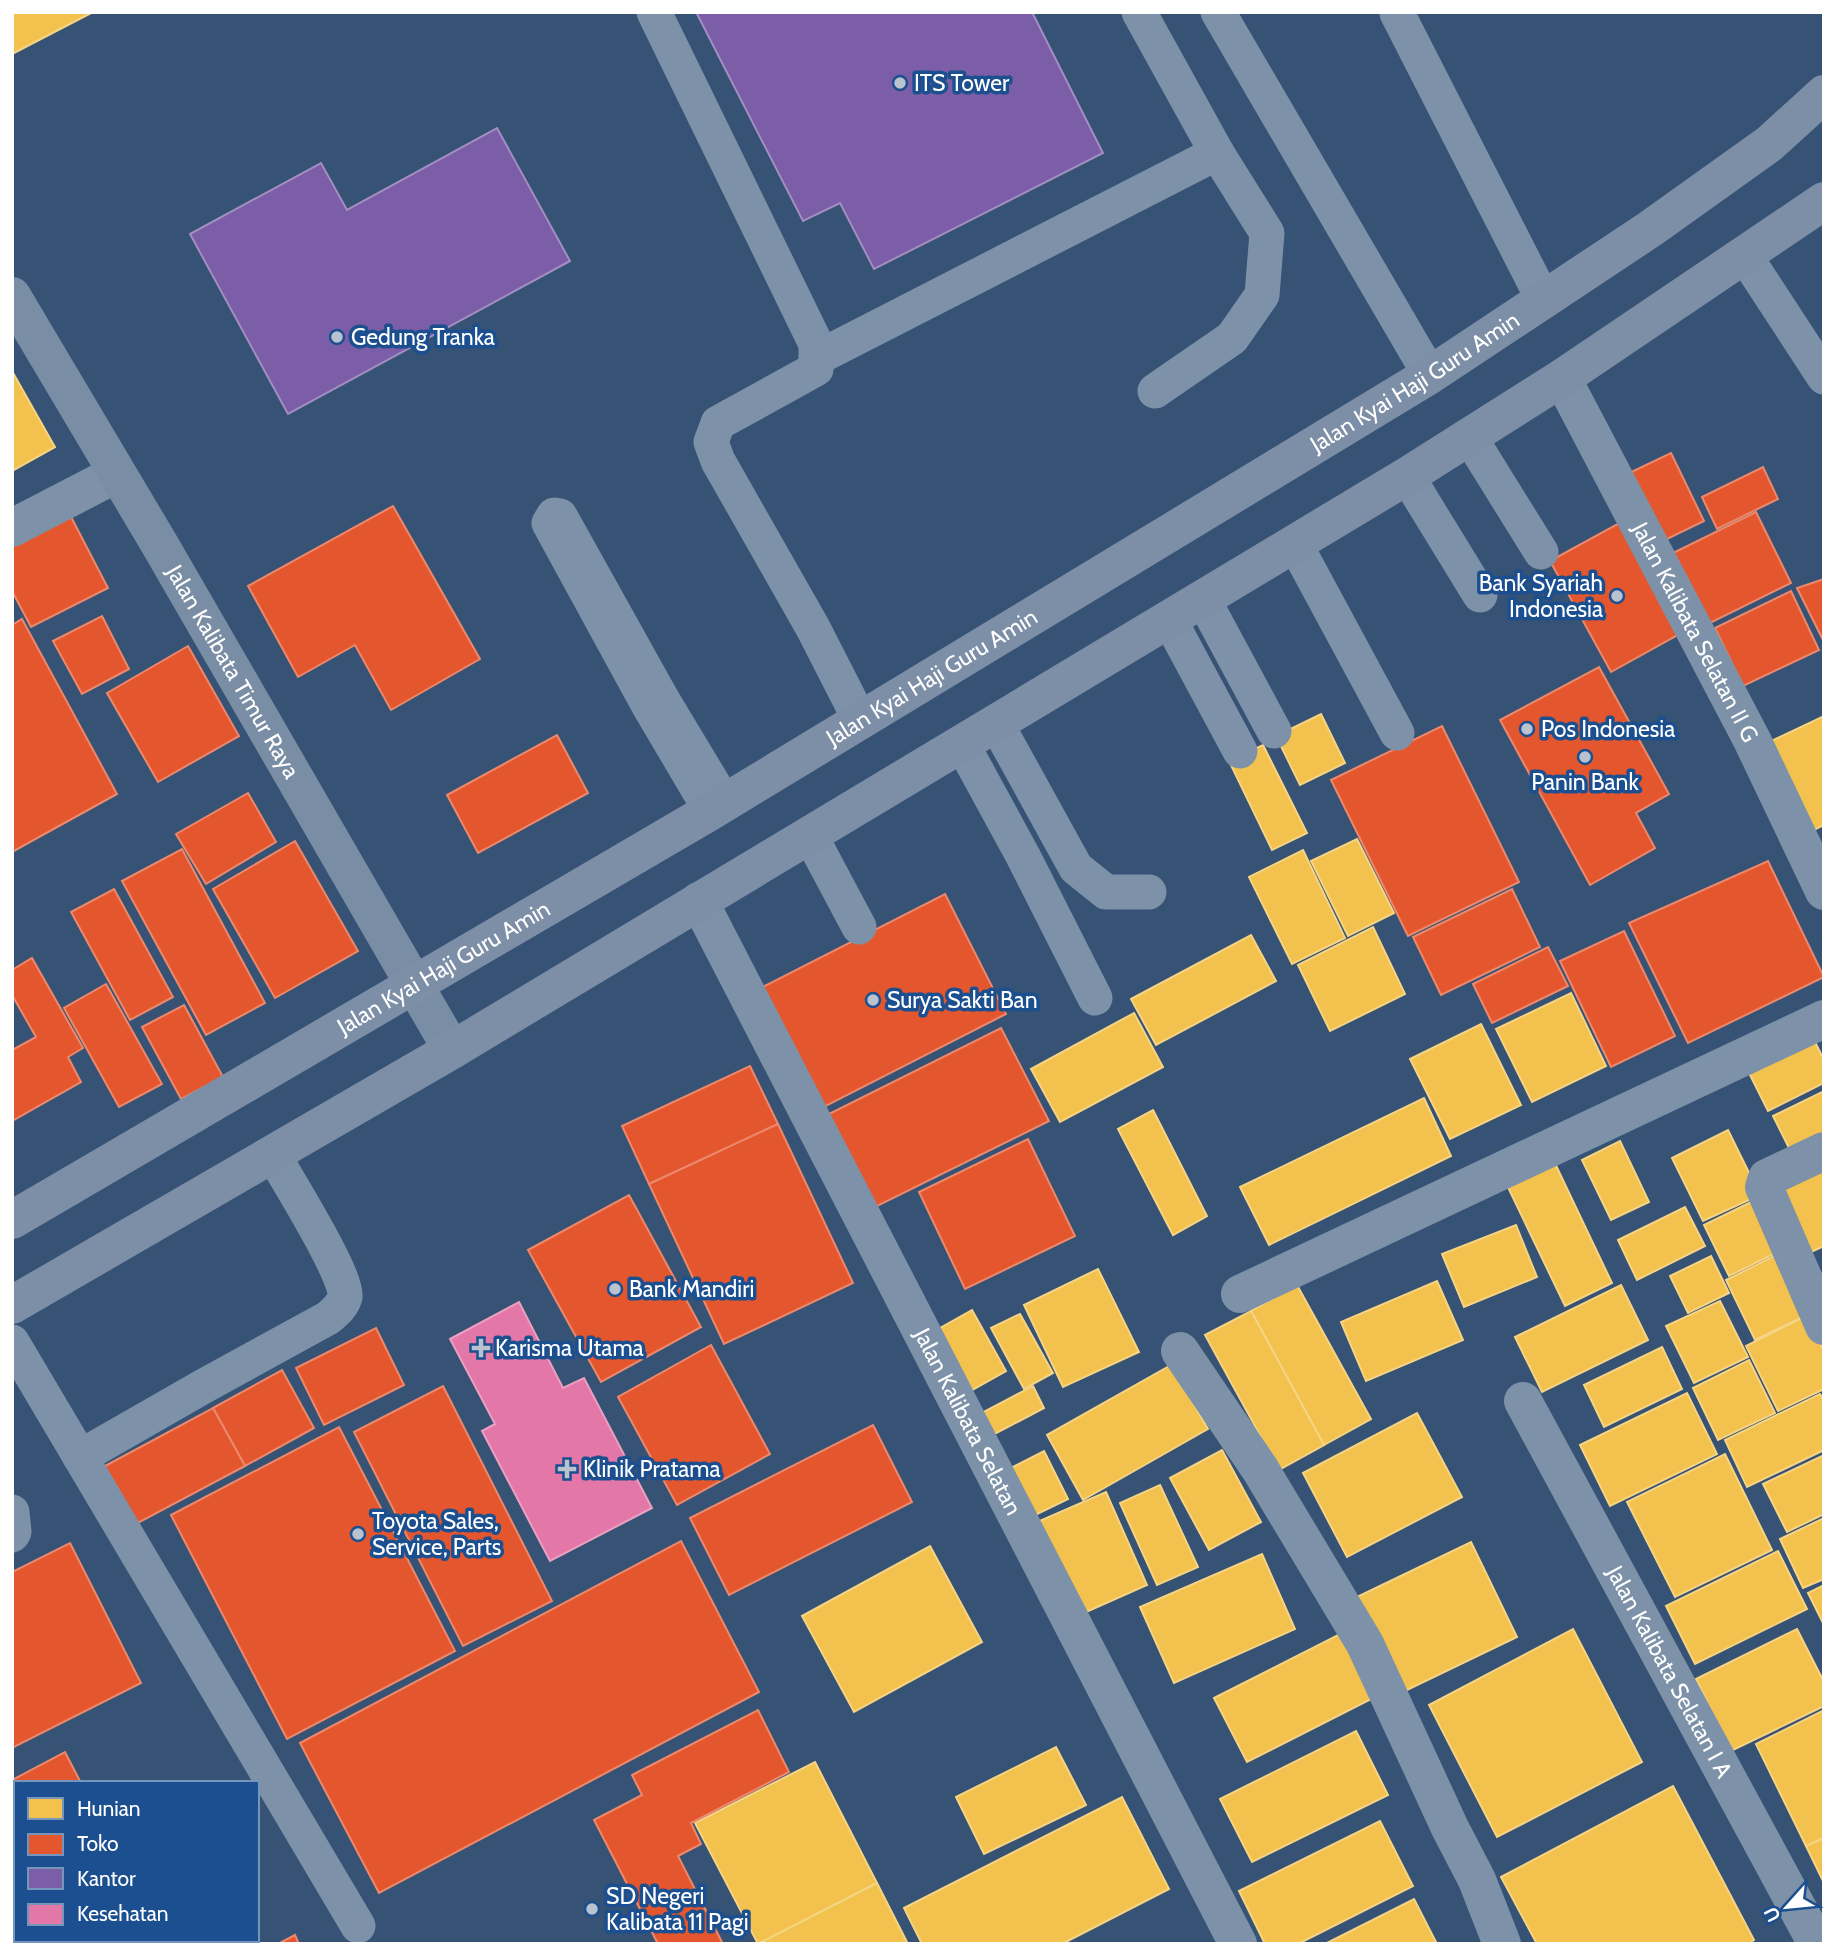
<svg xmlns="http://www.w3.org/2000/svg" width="1836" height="1956" viewBox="0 0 1836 1956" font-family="Cabin,sans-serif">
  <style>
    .homes { fill: #f2c14e; stroke: #f6d483; stroke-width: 2 }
    .shops { fill: #e4572e; stroke: #ec896d; stroke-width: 2 }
    .offices { fill: #7b5ea7; stroke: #a38ec1; stroke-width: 2 }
    .health { fill: #e377a8; stroke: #eba0c2; stroke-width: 2 }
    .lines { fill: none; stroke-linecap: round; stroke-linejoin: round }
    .lane { stroke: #7d92a8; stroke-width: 35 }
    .street { stroke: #7d92a8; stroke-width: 38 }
    .secondary { stroke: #798da4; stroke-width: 38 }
    .primary { stroke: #7d8ea7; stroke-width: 38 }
    .poi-dot { fill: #b9c2ce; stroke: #1b4f8f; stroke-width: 2.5 }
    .labels { text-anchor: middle; stroke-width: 7; stroke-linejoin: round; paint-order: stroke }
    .poi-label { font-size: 23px; fill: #fff; stroke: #1b4f8f; text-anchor: start }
    .street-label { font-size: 23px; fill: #fff; stroke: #1b4f8f }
  </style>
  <rect width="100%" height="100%" fill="#365274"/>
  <g class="homes">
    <path d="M12 12H93L12 54Z"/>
    <path d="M12 371 55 447 12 471Z"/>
    <path d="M1321 714 1345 763 1300 785 1276 736Z"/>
    <path d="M1824 716V825L1804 835 1761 746Z"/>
    <path d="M1263 745 1307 833 1272 850 1229 761Z"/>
    <path d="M1357 839 1394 913 1348 936 1311 861Z"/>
    <path d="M1303 850 1345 938 1292 964 1249 877Z"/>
    <path d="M1373 927 1405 994 1330 1031 1298 965Z"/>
    <path d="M1251 935 1276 981 1156 1045 1131 999Z"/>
    <path d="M1571 993 1606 1066 1532 1102 1496 1029Z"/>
    <path d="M1134 1013 1163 1067 1060 1122 1031 1069Z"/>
    <path d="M1481 1024 1521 1105 1450 1139 1410 1059Z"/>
    <path d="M1810 1032 1824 1060V1083L1768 1111 1745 1065Z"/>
    <path d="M1824 1091V1141L1793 1156 1773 1116Z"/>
    <path d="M1424 1098 1451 1156 1269 1245 1240 1187Z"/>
    <path d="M1153 1110 1207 1216 1173 1235 1118 1129Z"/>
    <path d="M1728 1130 1760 1195 1703 1221 1672 1158Z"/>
    <path d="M1620 1141 1649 1202 1611 1220 1582 1160Z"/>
    <path d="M1551 1155 1612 1283 1565 1306 1504 1179Z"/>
    <path d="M1824 1164V1246L1809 1253 1776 1187Z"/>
    <path d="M1759 1198 1784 1249 1729 1276 1704 1225Z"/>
    <path d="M1685 1207 1705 1246 1637 1280 1618 1240Z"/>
    <path d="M1516 1225 1537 1277 1464 1307 1442 1254Z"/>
    <path d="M1782 1252 1811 1313 1755 1340 1726 1280Z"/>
    <path d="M1711 1256 1729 1293 1688 1313 1670 1276Z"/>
    <path d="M1098 1269 1139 1352 1063 1387 1024 1305Z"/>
    <path d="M1437 1281 1463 1340 1366 1381 1341 1322Z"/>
    <path d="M1297 1285 1371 1419 1324 1445 1251 1311Z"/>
    <path d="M1621 1285 1648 1340 1542 1392 1515 1337Z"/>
    <path d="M1720 1301 1748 1357 1694 1383 1666 1326Z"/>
    <path d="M972 1310 1006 1371 960 1397 926 1336Z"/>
    <path d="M1251 1311 1324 1445 1279 1470 1205 1335Z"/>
    <path d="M1020 1314 1053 1373 1024 1389 991 1328Z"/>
    <path d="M1806 1316 1824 1351V1389L1778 1411 1746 1346Z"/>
    <path d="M1662 1347 1682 1389 1604 1427 1584 1385Z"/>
    <path d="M1749 1360 1775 1413 1718 1440 1693 1388Z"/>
    <path d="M1171 1365 1208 1429 1083 1500 1047 1435Z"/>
    <path d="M1033 1386 1044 1408 989 1437 978 1415Z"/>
    <path d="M1687 1393 1717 1454 1610 1506 1580 1445Z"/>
    <path d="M1820 1394 1824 1401V1450L1747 1487 1725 1440Z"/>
    <path d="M1417 1413 1462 1497 1347 1557 1303 1473Z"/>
    <path d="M1222 1450 1261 1522 1209 1550 1170 1478Z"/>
    <path d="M1044 1451 1068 1499 1023 1521 999 1474Z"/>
    <path d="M1725 1454 1772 1550 1675 1597 1627 1502Z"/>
    <path d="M1824 1455V1514L1787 1532 1763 1484Z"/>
    <path d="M1160 1485 1198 1567 1157 1585 1120 1503Z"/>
    <path d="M1106 1492 1147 1585 1075 1617 1035 1523Z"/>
    <path d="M1824 1518V1579L1803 1588 1780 1539Z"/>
    <path d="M1471 1542 1517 1637 1403 1692 1357 1597Z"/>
    <path d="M930 1546 982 1642 854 1712 802 1616Z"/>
    <path d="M1778 1551 1807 1609 1695 1664 1666 1606Z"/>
    <path d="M1262 1554 1295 1629 1174 1683 1140 1607Z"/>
    <path d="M1824 1585V1625L1808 1593Z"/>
    <path d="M1573 1629 1642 1762 1497 1837 1429 1705Z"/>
    <path d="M1797 1629 1824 1682V1706L1731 1751 1696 1679Z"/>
    <path d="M1342 1633 1375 1697 1247 1762 1214 1698Z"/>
    <path d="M1824 1710V1838L1806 1846 1756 1744Z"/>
    <path d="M1356 1731 1388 1795 1252 1862 1220 1799Z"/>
    <path d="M1056 1747 1086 1805 984 1854 956 1797Z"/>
    <path d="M815 1762 877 1883 758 1944 695 1823Z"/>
    <path d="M1673 1786 1754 1940 1748 1944H1537L1501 1877Z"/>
    <path d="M1122 1797 1169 1889 1062 1944H922L904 1908Z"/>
    <path d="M1380 1821 1413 1886 1298 1944H1265L1239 1891Z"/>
    <path d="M1824 1838V1883L1806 1846Z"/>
    <path d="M877 1883 908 1944H758Z"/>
    <path d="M1414 1899 1437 1944H1325Z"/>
  </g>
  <g class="shops">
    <path d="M1671 453 1704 521 1659 543 1625 475Z"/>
    <path d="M1763 467 1778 499 1717 529 1702 497Z"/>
    <path d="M393 506 480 659 391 710 355 645 298 677 248 586Z"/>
    <path d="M68 511 108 588 31 627 12 591V540Z"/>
    <path d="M1756 512 1791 583 1706 625 1671 554Z"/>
    <path d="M1623 521 1683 632 1611 672 1550 561Z"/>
    <path d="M1824 579V642L1797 588Z"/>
    <path d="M1791 591 1819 650 1743 686 1715 628Z"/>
    <path d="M102 616 129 669 82 694 53 641Z"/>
    <path d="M22 619 117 794 12 852V625Z"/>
    <path d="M188 646 239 736 158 782 107 693Z"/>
    <path d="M1599 667 1669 794 1636 813 1655 848 1590 885 1500 720Z"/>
    <path d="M1442 726 1519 882 1408 936 1331 780Z"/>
    <path d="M557 735 588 793 478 853 447 795Z"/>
    <path d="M248 793 276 842 206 884 176 834Z"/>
    <path d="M295 841 358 951 275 998 213 889Z"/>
    <path d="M182 849 265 1003 206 1035 122 881Z"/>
    <path d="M1768 861 1824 977 1688 1043 1629 923Z"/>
    <path d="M114 889 173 997 130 1020 71 912Z"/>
    <path d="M1512 889 1540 947 1441 995 1413 937Z"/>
    <path d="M945 894 1006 1014 814 1112 753 992Z"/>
    <path d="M1624 931 1675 1036 1611 1067 1560 961Z"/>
    <path d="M1548 947 1568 986 1492 1023 1473 984Z"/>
    <path d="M32 958 83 1048 68 1057 81 1082 12 1121V1050L36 1037 12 995V970Z"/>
    <path d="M106 984 162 1084 119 1107 64 1008Z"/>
    <path d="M184 1005 223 1077 181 1099 142 1027Z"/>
    <path d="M1001 1028 1049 1121 865 1212 819 1119Z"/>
    <path d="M750 1066 778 1124 649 1184 622 1126Z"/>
    <path d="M778 1124 853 1283 724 1344 649 1184Z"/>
    <path d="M1028 1139 1075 1236 965 1289 919 1192Z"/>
    <path d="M629 1195 701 1327 601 1382 528 1250Z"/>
    <path d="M376 1328 404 1385 324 1425 296 1368Z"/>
    <path d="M711 1345 770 1454 677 1505 618 1397Z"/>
    <path d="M282 1370 314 1428 245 1466 213 1408Z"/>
    <path d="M443 1386 552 1601 463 1646 354 1432Z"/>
    <path d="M213 1408 245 1466 136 1524 105 1466Z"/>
    <path d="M873 1425 912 1502 729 1595 690 1518Z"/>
    <path d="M339 1427 455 1651 287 1739 171 1515Z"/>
    <path d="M681 1541 759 1692 379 1893 300 1743Z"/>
    <path d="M70 1543 141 1683 12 1748V1572Z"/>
    <path d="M758 1710 789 1772 691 1823 701 1844 678 1856 723 1944H658L594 1820 642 1795 632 1775Z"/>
    <path d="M65 1752 81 1783H16V1910L12 1912V1780Z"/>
    <path d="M295 1935 299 1944H278Z"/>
  </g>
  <g class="offices">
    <path d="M696 12H1032L1103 153 874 269 840 203 803 221Z"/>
    <path d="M497 128 570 261 288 414 190 234 321 163 347 210Z"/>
  </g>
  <path class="health" d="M519 1302 563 1388 584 1378 652 1508 550 1561 482 1431 495 1424 450 1339Z"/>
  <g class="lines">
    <g class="lane">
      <path d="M654 12 816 344V369L718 423 711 442 718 461 813 628 860 720"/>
      <path d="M1139 12 1217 153"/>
      <path d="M1218 12 1430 375"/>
      <path d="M1397 13 1544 301"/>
      <path d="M1745 256 1824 377"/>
      <path d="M817 358 1217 153 1267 233 1262 295 1232 338 1155 391"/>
      <path d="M1469 436 1541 552"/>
      <path d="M1407 476 1480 595"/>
      <path d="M1295 544 1397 733"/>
      <path d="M1203 599 1274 731"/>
      <path d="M1169 619 1240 751"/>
      <path d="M996 723 1076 868 1106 892H1149"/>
      <path d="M962 744 1023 856 1095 998"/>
      <path d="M711 811 649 706 549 523 554 515 560 516 662 699 724 802"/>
      <path d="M810 835 859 927"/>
      <path d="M12 1342 358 1926"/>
      <path d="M80 1457 204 1386 328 1318C335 1312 342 1307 345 1297 349 1278 285 1176 272 1153"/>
      <path d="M12 1512 14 1532 12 1535"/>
    </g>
    <g class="street">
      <path id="s1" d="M1562 378 1752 740 1824 891"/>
      <path d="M12 528 116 474"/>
      <path id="s2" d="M699 901 1238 1944"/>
      <path d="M1824 1151 1767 1178 1764 1187 1824 1326"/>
      <path d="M1240 1294 1824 1019"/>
      <path d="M1180 1351 1260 1469 1365 1644 1450 1828 1477 1880 1502 1944"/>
      <path id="s3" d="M1523 1401 1817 1944"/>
    </g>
    <path class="secondary" id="s4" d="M12 296 160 545 452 1050"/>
    <g class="primary">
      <path id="s5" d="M12 1220 711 811 1430 375 1650 229 1769 144 1824 94"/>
      <path d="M12 1305 452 1050 1407 476 1562 378 1824 201"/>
    </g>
  </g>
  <g class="poi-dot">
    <circle cx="900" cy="83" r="7"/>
    <circle cx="337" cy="337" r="7"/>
    <circle cx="1617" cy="596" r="7"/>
    <circle cx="1527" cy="729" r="7"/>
    <circle cx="1585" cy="757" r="7"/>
    <circle cx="873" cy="1000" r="7"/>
    <circle cx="615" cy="1289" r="7"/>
    <path d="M477.5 1337.5h7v7h7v7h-7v7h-7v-7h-7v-7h7z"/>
    <path d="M563.5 1458.5h7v7h7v7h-7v7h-7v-7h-7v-7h7z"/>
    <circle cx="358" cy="1534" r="7"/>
    <circle cx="592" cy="1909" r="7"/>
  </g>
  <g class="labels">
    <g class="poi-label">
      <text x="914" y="91">ITS Tower</text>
      <text x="351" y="345">Gedung Tranka</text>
      <text x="1603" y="591" text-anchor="end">Bank Syariah<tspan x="1603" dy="26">Indonesia</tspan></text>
      <text x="1541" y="737">Pos Indonesia</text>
      <text x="1585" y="790" text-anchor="middle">Panin Bank</text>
      <text x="887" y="1008">Surya Sakti Ban</text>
      <text x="629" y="1297">Bank Mandiri</text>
      <text x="495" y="1356">Karisma Utama</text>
      <text x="583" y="1477">Klinik Pratama</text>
      <text x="372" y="1529">Toyota Sales,<tspan x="372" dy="26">Service, Parts</tspan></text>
      <text x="606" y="1904">SD Negeri<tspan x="606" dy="26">Kalibata 11 Pagi</tspan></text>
    </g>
    <g class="street-label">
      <text dy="8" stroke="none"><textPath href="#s5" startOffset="1634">Jalan Kyai Haji Guru Amin</textPath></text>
      <text dy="8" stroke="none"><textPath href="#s1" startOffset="287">Jalan Kalibata Selatan II G</textPath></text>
      <text dy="8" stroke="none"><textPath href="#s4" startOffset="436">Jalan Kalibata Timur Raya</textPath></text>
      <text dy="8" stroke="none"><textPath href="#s5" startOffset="1068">Jalan Kyai Haji Guru Amin</textPath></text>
      <text dy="8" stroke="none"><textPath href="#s5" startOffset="500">Jalan Kyai Haji Guru Amin</textPath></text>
      <text dy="8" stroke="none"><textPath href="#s2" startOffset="586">Jalan Kalibata Selatan</textPath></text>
      <text dy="8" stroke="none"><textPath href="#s3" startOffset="308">Jalan Kalibata Selatan I A</textPath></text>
    </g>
  </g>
  <rect width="1836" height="1956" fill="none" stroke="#ffffff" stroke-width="28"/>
  <rect x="14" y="1781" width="245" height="161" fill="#1b4f8f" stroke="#7695bc" stroke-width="2"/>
  <rect x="28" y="1798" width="35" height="21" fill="#f2c14e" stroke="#7695bc" stroke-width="2"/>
  <text x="77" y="1816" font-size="21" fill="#ffffff">Hunian</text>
  <rect x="28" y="1834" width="35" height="21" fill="#e4572e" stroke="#7695bc" stroke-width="2"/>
  <text x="77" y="1851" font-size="21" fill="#ffffff">Toko</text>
  <rect x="28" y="1868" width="35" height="21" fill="#7b5ea7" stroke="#7695bc" stroke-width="2"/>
  <text x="77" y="1886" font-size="21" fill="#ffffff">Kantor</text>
  <rect x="28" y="1904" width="35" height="21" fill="#e377a8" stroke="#7695bc" stroke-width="2"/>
  <text x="77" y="1921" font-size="21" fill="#ffffff">Kesehatan</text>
  <g transform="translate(1787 1907) rotate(243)" stroke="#1b4f8f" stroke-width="5" paint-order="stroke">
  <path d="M0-5L12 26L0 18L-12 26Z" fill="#ffffff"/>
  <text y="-10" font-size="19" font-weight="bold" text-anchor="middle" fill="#ffffff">U</text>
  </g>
</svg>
